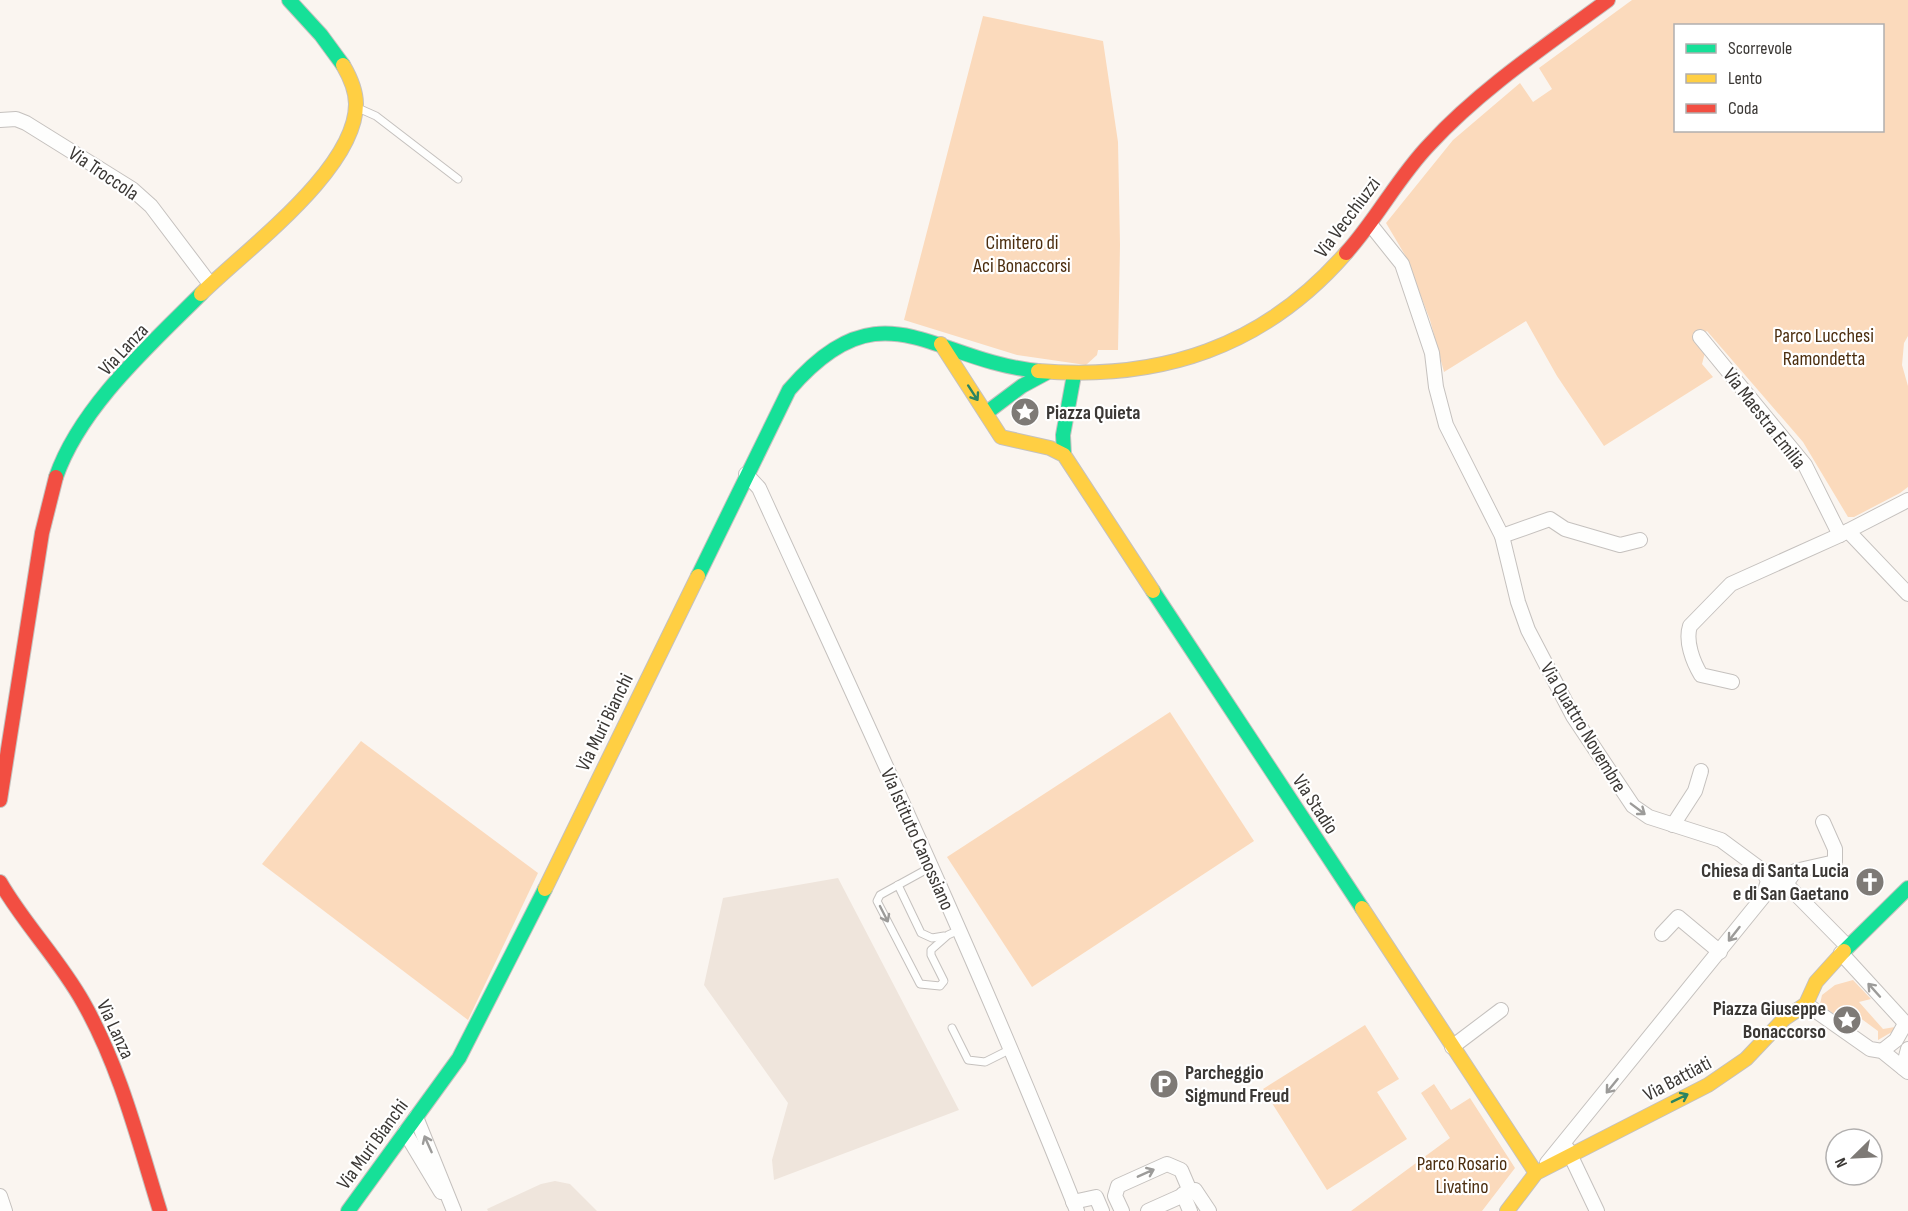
<svg xmlns="http://www.w3.org/2000/svg" width="1908" height="1211" viewBox="0 0 1908 1211" font-family="'Sofia Sans Condensed',sans-serif">
  <style>
    .built { fill: #efe5dc }
    .green { fill: #fbdabc; fill-rule: evenodd }
    .lines { fill: none; stroke-linecap: round; stroke-linejoin: round }
    .lane-casing { stroke: #c5c1be; stroke-width: 9 }
    .street-casing { stroke: #c5c1be; stroke-width: 16 }
    .fast-casing { stroke: #c5c1be; stroke-width: 16 }
    .slow-casing { stroke: #c5c1be; stroke-width: 16 }
    .jam-casing { stroke: #c5c1be; stroke-width: 16 }
    .lane { stroke: #fefefd; stroke-width: 7 }
    .street { stroke: #fefefd; stroke-width: 14 }
    .fast { stroke: #16e098; stroke-width: 14 }
    .slow { stroke: #ffcf43; stroke-width: 14 }
    .jam { stroke: #f24e42; stroke-width: 14 }
    .oneway { stroke: #2a8462 }
    .oneway2 { stroke: #9c9b99 }
    .labels { text-anchor: middle; stroke-width: 4.5; stroke-linejoin: round; paint-order: stroke }
    .street-label { font-size: 20px; fill: #3b3835; stroke: #fff }
    .park-label { font-size: 20px; fill: #4c2e0f; stroke: #fff }
    .poi-label { font-size: 20px; font-weight: bold; fill: #3b3835; stroke: #fff; text-anchor: start }
  </style>
  <rect width="100%" height="100%" fill="#faf5f0"/>
  <g class="built">
    <path d="M838 878 959 1110 774 1180 772 1160 788 1103 704 985 723 898Z"/>
    <path d="M555 1181 570 1184 597 1211H488L487 1209 541 1184Z"/>
  </g>
  <g class="green">
    <path d="M1632 0H1908V336L1904 343 1902 365 1908 386V487L1900 493 1854 517H1848L1803 442 1707 331 1697 339 1706 349 1702 364 1713 377 1604 446 1557 376 1526 321 1444 372 1430 320 1405 255 1386 223 1453 140 1520 83 1533 102 1552 89 1539 68ZM1676 26H1882V130H1676Z"/>
    <path d="M983 16 1103 41 1118 142 1120 245 1118 350H1098L1097 355 1086 365 1017 355 904 320Z"/>
    <path d="M1170 712 1254 841 1032 987 947 857Z"/>
    <path d="M361 741 538 873 468 1020 262 864Z"/>
    <path d="M1853 980 1871 999 1859 1002 1883 1029 1895 1027 1897 1029 1878 1040V1031L1848 1009 1837 1016 1820 1004 1822 995 1835 985Z"/>
    <path d="M1365 1025 1399 1079 1377 1092 1407 1139 1327 1190 1263 1089Z"/>
    <path d="M1434 1084 1451 1110 1470 1098 1515 1168 1482 1211H1351L1450 1138 1421 1093Z"/>
  </g>
  <g class="lines">
    <g class="lane-casing">
      <g id="lane">
        <path d="M358 108 376 116 458 179"/>
        <path d="M931 867 880 895 877 901 920 984 940 986 944 981 931 955V950L948 935 959 930"/>
        <path d="M898 885 921 933 932 938 944 936"/>
        <path d="M952 1028 968 1060 985 1062 1011 1049"/>
      </g>
    </g>
    <g class="street-casing">
      <g id="street">
        <path d="M0 120 16 119 26 123 132 189 151 206 210 284"/>
        <path d="M1370 224 1402 264 1432 353 1436 387 1446 425 1502 536 1518 602 1528 630 1573 716 1633 806 1649 817 1721 840 1763 871 1768 881 1763 897 1547 1163"/>
        <path d="M1700 337 1805 465 1840 535"/>
        <path d="M746 474 759 488C868 727 980 966 1077 1211"/>
        <path d="M1848 531 1908 594"/>
        <path d="M1502 536 1550 519 1565 529 1620 545 1640 540"/>
        <path d="M1732 682 1701 675C1693 662 1685 641 1690 626L1731 584 1840 535 1908 500"/>
        <path d="M1673 825 1695 791 1701 771"/>
        <path d="M1768 881 1786 884 1848 947"/>
        <path d="M1786 884 1795 871 1835 862V849L1823 822"/>
        <path d="M1662 934 1678 917 1720 952"/>
        <path d="M1841 953 1908 1026"/>
        <path d="M1806 1004 1870 1049 1882 1051 1908 1072"/>
        <path d="M1452 1047 1501 1010"/>
        <path d="M1882 1051 1896 1040 1905 1024"/>
        <path d="M1903 1068 1908 1049"/>
        <path d="M416 1117 454 1211"/>
        <path d="M405 1132 441 1192"/>
        <path d="M1567 1148 1597 1211"/>
        <path d="M1183 1194 1190 1211"/>
        <path d="M0 1196 5 1211"/>
        <path d="M1073 1202 1096 1197 1102 1211"/>
        <path d="M1122 1211 1115 1196 1118 1186 1167 1164 1181 1170 1190 1191"/>
        <path d="M1148 1211 1195 1190 1209 1211"/>
      </g>
    </g>
    <g class="fast-casing">
      <g id="fast">
        <path d="M289 0 321 35 343 65"/>
        <path d="M986 413 1022 386 1048 372"/>
        <path d="M1064 455 1063 435 1074 375"/>
        <path d="M56 477C80 407 150 345 201 294"/>
        <path d="M698 576 789 390C882 282 930 360 1038 371"/>
        <path d="M1153 591 1362 908"/>
        <path d="M1844 951 1908 888"/>
        <path d="M348 1211 459 1058 545 889"/>
      </g>
    </g>
    <g class="slow-casing">
      <g id="slow">
        <path d="M201 294C245 250 356 170 356 104 356 90 350 77 343 65"/>
        <path d="M941 344 1001 437 1050 448 1064 455 1153 591"/>
        <path d="M1038 371C1161 381 1264 347 1346 253"/>
        <path d="M545 889 698 576"/>
        <path d="M1362 908 1536 1173"/>
        <path d="M1507 1211 1536 1173 1708 1085 1746 1059 1784 1019 1806 1004 1816 982 1844 951"/>
      </g>
    </g>
    <g class="jam-casing">
      <g id="jam">
        <path d="M1346 253C1377 219 1398 177 1430 144 1482 88 1547 45 1608 0"/>
        <path d="M0 800 42 533 56 477"/>
        <path d="M0 882C24 924 59 959 83 1002 120 1067 138 1140 160 1211"/>
      </g>
    </g>
    <use href="#lane" class="lane"/>
    <use href="#street" class="street"/>
    <use href="#fast" class="fast"/>
    <use href="#slow" class="slow"/>
    <use href="#jam" class="jam"/>
  </g>
  <defs><path id="oneway-shaft" d="M-6 0H5M1.5-3L5.5 0L1.5 3" fill="none" stroke-width="1.6" stroke-linecap="round" stroke-linejoin="round" transform="scale(1.5)"/></defs>
  <g class="oneway">
    <use href="#oneway-shaft" transform="translate(973 393) rotate(57)"/>
    <use href="#oneway-shaft" transform="translate(1680 1098) rotate(-26)"/>
  </g>
  <g class="oneway2">
    <use href="#oneway-shaft" transform="translate(1638 809) rotate(37)"/>
    <use href="#oneway-shaft" transform="translate(884 914) rotate(63)"/>
    <use href="#oneway-shaft" transform="translate(1734 934) rotate(128)"/>
    <use href="#oneway-shaft" transform="translate(1874 990) rotate(-132)"/>
    <use href="#oneway-shaft" transform="translate(1612 1086) rotate(129)"/>
    <use href="#oneway-shaft" transform="translate(428 1144) rotate(-114)"/>
    <use href="#oneway-shaft" transform="translate(1146 1173) rotate(-24)"/>
  </g>
  <defs>
    <g id="sight-disc" transform="scale(1.5)"><circle r="9.5" fill="#7e7a76" stroke="#fff"/><path d="M0-6L1.8-2.2L6-1.7L2.9 1.2L3.7 5.4L0 3.3L-3.7 5.4L-2.9 1.2L-6-1.7L-1.8-2.2Z" fill="#fff"/></g>
    <g id="church-disc" transform="scale(1.5)"><circle r="9.5" fill="#7e7a76" stroke="#fff"/><path d="M-1.2-6h2.4v3.5h3.3v2.4h-3.3V6h-2.4V-.1h-3.3v-2.4h3.3Z" fill="#fff"/></g>
    <g id="parking-disc" transform="scale(1.5)"><circle r="9.5" fill="#7e7a76" stroke="#fff"/><path d="M-3.5-5.5H1a3.5 3.5 0 0 1 0 7H-1V5.5H-3.5ZM-1-3.4V-.6H.8a1.4 1.4 0 0 0 0-2.8Z" fill="#fff"/></g>
  </defs>
  <g fill-rule="evenodd">
    <use href="#sight-disc" x="1025" y="412"/>
    <use href="#church-disc" x="1870" y="882"/>
    <use href="#sight-disc" x="1847" y="1020"/>
    <use href="#parking-disc" x="1164" y="1084"/>
  </g>
  <g class="labels">
    <g class="street-label">
      <text transform="translate(104 173) rotate(34)" y="7">Via Troccola</text>
      <text transform="translate(1347 217) rotate(-53)" y="7">Via Vecchiuzzi</text>
      <text transform="translate(123 349) rotate(-47)" y="7">Via Lanza</text>
      <text transform="translate(1765 418) rotate(52)" y="7">Via Maestra Emilia</text>
      <text transform="translate(604 722) rotate(-64)" y="7">Via Muri Bianchi</text>
      <text transform="translate(1584 727) rotate(59)" y="7">Via Quattro Novembre</text>
      <text transform="translate(1316 804) rotate(57)" y="7">Via Stadio</text>
      <text transform="translate(918 839) rotate(66)" y="7">Via Istituto Canossiano</text>
      <text transform="translate(116 1029) rotate(65)" y="7">Via Lanza</text>
      <text transform="translate(1677 1078) rotate(-28)" y="7">Via Battiati</text>
      <text transform="translate(372 1144) rotate(-54)" y="7">Via Muri Bianchi</text>
    </g>
    <g class="park-label">
      <text x="1022" y="249">Cimitero di<tspan x="1022" dy="23">Aci Bonaccorsi</tspan></text>
      <text x="1824" y="342">Parco Lucchesi<tspan x="1824" dy="23">Ramondetta</tspan></text>
      <text x="1462" y="1170">Parco Rosario<tspan x="1462" dy="23">Livatino</tspan></text>
    </g>
    <g class="poi-label">
      <text x="1046" y="419">Piazza Quieta</text>
      <text x="1849" y="877" text-anchor="end">Chiesa di Santa Lucia<tspan x="1849" dy="23">e di San Gaetano</tspan></text>
      <text x="1826" y="1015" text-anchor="end">Piazza Giuseppe<tspan x="1826" dy="23">Bonaccorso</tspan></text>
      <text x="1185" y="1079">Parcheggio<tspan x="1185" dy="23">Sigmund Freud</tspan></text>
    </g>
  </g>
  <rect x="1674" y="24" width="210" height="108" fill="#ffffff" stroke="#b1afae" stroke-width="1.5"/>
  <rect x="1686" y="44" width="30" height="9" fill="#16e098" stroke="#b1afae" stroke-width="1.5"/>
  <text x="1728" y="54" font-size="18" fill="#3b3835">Scorrevole</text>
  <rect x="1686" y="74" width="30" height="9" fill="#ffcf43" stroke="#b1afae" stroke-width="1.5"/>
  <text x="1728" y="84" font-size="18" fill="#3b3835">Lento</text>
  <rect x="1686" y="104" width="30" height="9" fill="#f24e42" stroke="#b1afae" stroke-width="1.5"/>
  <text x="1728" y="114" font-size="18" fill="#3b3835">Coda</text>
  <g transform="translate(1854 1157) rotate(246)"><circle r="28" fill="#ffffff" stroke="#b1afae" stroke-width="1.5"/>
  <path d="M0-4.5L10 22L0 15L-10 22Z" fill="#7e7a76"/>
  <text y="-9" font-size="16" font-weight="bold" text-anchor="middle" fill="#3b3835">N</text>
  </g>
</svg>
